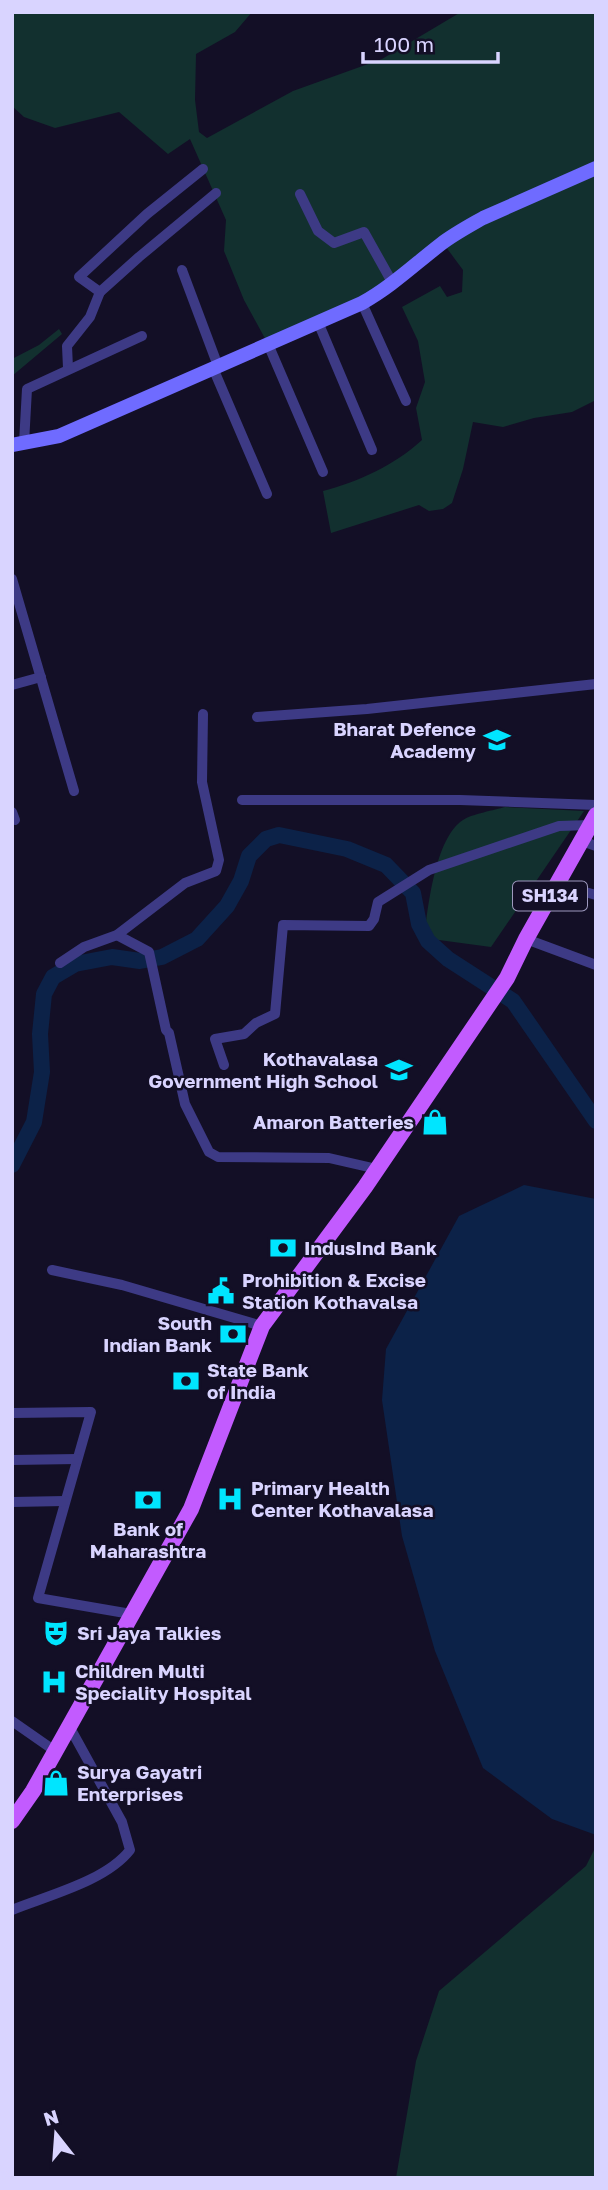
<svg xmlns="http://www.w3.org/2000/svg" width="608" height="2190" viewBox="0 0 608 2190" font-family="'Golos Text',sans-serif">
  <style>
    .green { fill: #12302f }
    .water { fill: #0c2248 }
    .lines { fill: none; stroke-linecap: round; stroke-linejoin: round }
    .river { stroke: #0c2248; stroke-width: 16 }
    .street { stroke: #3d3a85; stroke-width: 10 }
    .secondary { stroke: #6f6bff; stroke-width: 14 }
    .primary { stroke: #c25bff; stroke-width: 16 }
    .labels { text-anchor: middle; stroke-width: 5; stroke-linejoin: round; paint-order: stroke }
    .shield { fill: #130f26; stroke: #9e99be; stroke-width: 2 }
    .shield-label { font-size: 18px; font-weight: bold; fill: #d9d4ff }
    .poi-label { font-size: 19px; font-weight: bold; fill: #d9d4ff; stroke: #130f26; text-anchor: start }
  </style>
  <rect width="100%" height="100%" fill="#130f26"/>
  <g class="green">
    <path d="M12 12H252L235 32 196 54 195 100 199 132 207 138 293 91 382 59 461 12H596V400L572 412 534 418 503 427 473 422 463 469 452 503 443 509 429 511 419 505 331 533 323 491C358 482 395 465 422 440L416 408 425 382 418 341 402 307 440 286 447 297 462 292 463 270 443 243 392 282 268 344 244 300 224 251 226 220 190 139 168 154 119 112 55 128 24 117 12 106Z"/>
    <path d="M59 329 62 334 12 376V359L39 345Z"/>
    <path d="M505 807 584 811 491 947 424 938C428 907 435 838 463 820 472 814 495 810 505 807Z"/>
    <path d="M596 1846V2178H396L416 2061 439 1991 586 1866Z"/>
  </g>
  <path class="water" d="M524 1185 596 1199V1835L552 1819 483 1768 435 1651 402 1536 382 1400 386 1349 459 1216Z"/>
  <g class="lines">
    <path class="river" d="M12 1165 34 1122 42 1072 40 1034 44 994 53 977 75 964 112 957 140 961 162 957 197 939 227 906 241 881 249 856 266 839 279 835 347 849 386 865 413 893 419 924 428 941 448 959 513 1001 596 1121"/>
    <g class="street">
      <path d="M300 194 318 231 334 243 364 232 392 282"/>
      <path d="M182 270 218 366"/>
      <path d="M100 292 79 277 147 214 203 169"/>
      <path d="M362 303 406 401"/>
      <path d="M318 322 372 450"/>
      <path d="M268 344 323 472"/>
      <path d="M68 368 67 346 90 317 100 292 139 257 216 193"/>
      <path d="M213 368 267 494"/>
      <path d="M24 443 27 389 142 336"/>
      <path d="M12 579 74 791"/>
      <path d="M12 685 41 677"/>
      <path d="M257 717 367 709 596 684"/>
      <path d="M242 800H460L596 805"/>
      <path d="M12 812 15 820"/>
      <path d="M582 841 596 846"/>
      <path d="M556 884 596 895"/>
      <path d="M117 935 149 952 166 1030 169 1033 185 1104 209 1152 218 1157 329 1158 377 1169"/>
      <path d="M526 939 596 965"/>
      <path d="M60 963 84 947 117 935 185 883 216 871 219 860 202 782 203 714"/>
      <path d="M224 1065 215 1039 244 1034 256 1023 275 1014 283 925 369 926 374 919 378 902 429 870 559 826 590 825"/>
      <path d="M52 1270 122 1285 262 1326"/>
      <path d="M12 1413 91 1412 38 1598 131 1614"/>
      <path d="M12 1460 77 1459"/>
      <path d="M12 1502 65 1501"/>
      <path d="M12 1721 55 1751"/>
      <path d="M12 1910C49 1895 106 1881 130 1850L122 1822 69 1726"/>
    </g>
    <path class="secondary" d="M12 445 59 436 362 303C391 287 415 264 441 244 454 234 469 226 483 218L596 168"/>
    <path class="primary" d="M12 1821 33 1791 191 1509 262 1326 365 1187 507 978 526 939 596 815"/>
  </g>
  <defs>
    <g id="school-bare" transform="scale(2.1)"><path d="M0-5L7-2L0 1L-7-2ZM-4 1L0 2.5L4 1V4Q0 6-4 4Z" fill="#00e5ff" stroke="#130f26" stroke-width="2.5" paint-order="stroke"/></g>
    <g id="shop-bare" transform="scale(2.1)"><path d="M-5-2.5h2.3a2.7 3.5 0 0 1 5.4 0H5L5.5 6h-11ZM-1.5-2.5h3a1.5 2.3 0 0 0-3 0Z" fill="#00e5ff" stroke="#130f26" stroke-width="2.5" paint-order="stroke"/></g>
    <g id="bank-bare" transform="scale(2.1)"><path d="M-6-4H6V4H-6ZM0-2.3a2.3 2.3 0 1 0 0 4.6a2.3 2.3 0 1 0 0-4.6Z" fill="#00e5ff" stroke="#130f26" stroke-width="2.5" paint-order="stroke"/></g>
    <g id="civic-bare" transform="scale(2.1)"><path d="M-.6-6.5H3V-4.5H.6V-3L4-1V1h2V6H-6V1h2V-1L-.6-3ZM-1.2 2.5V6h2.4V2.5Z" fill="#00e5ff" stroke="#130f26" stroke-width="2.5" paint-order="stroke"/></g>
    <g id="hospital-bare" transform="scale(2.1)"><path d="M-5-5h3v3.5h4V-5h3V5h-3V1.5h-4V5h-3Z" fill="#00e5ff" stroke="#130f26" stroke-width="2.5" paint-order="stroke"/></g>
    <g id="theatre-bare" transform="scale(2.1)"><path d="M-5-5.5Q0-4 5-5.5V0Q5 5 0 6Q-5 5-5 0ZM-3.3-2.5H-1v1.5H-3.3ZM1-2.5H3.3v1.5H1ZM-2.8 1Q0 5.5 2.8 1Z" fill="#00e5ff" stroke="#130f26" stroke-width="2.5" paint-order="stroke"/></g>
  </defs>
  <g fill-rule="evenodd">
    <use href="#school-bare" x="497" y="740"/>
    <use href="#school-bare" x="399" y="1070"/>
    <use href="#shop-bare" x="435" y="1122"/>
    <use href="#bank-bare" x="283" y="1248"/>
    <use href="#civic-bare" x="221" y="1291"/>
    <use href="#bank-bare" x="233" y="1334"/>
    <use href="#bank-bare" x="186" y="1381"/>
    <use href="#hospital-bare" x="230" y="1499"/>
    <use href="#bank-bare" x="148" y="1500"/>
    <use href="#theatre-bare" x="56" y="1633"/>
    <use href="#hospital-bare" x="54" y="1682"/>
    <use href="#shop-bare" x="56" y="1783"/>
  </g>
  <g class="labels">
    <rect class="shield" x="513" y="881.5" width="74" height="29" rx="5"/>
    <g class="shield-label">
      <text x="550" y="902">SH134</text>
    </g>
    <g class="poi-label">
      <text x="476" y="736" text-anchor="end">Bharat Defence<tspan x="476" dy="22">Academy</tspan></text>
      <text x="378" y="1066" text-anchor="end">Kothavalasa<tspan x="378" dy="22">Government High School</tspan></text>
      <text x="414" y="1129" text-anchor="end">Amaron Batteries</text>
      <text x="304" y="1255">IndusInd Bank</text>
      <text x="242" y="1287">Prohibition &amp; Excise<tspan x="242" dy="22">Station Kothavalsa</tspan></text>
      <text x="212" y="1330" text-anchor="end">South<tspan x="212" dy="22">Indian Bank</tspan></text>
      <text x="207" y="1377">State Bank<tspan x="207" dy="22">of India</tspan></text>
      <text x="251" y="1495">Primary Health<tspan x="251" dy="22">Center Kothavalasa</tspan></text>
      <text x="148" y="1536" text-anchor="middle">Bank of<tspan x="148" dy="22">Maharashtra</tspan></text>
      <text x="77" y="1640">Sri Jaya Talkies</text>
      <text x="75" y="1678">Children Multi<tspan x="75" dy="22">Speciality Hospital</tspan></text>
      <text x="77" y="1779">Surya Gayatri<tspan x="77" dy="22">Enterprises</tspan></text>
    </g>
  </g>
  <rect width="608" height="2190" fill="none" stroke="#d9d4ff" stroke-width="28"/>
  <g transform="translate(56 2134) rotate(343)" stroke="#130f26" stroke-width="5" paint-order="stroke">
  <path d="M0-5L12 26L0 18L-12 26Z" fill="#d9d4ff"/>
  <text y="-10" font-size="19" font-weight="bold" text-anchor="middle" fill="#d9d4ff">N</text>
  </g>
  <path d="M363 52v10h135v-10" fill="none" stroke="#d9d4ff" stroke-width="3.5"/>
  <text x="374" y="52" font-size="21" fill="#d9d4ff" stroke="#130f26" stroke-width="5" paint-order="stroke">100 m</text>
</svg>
